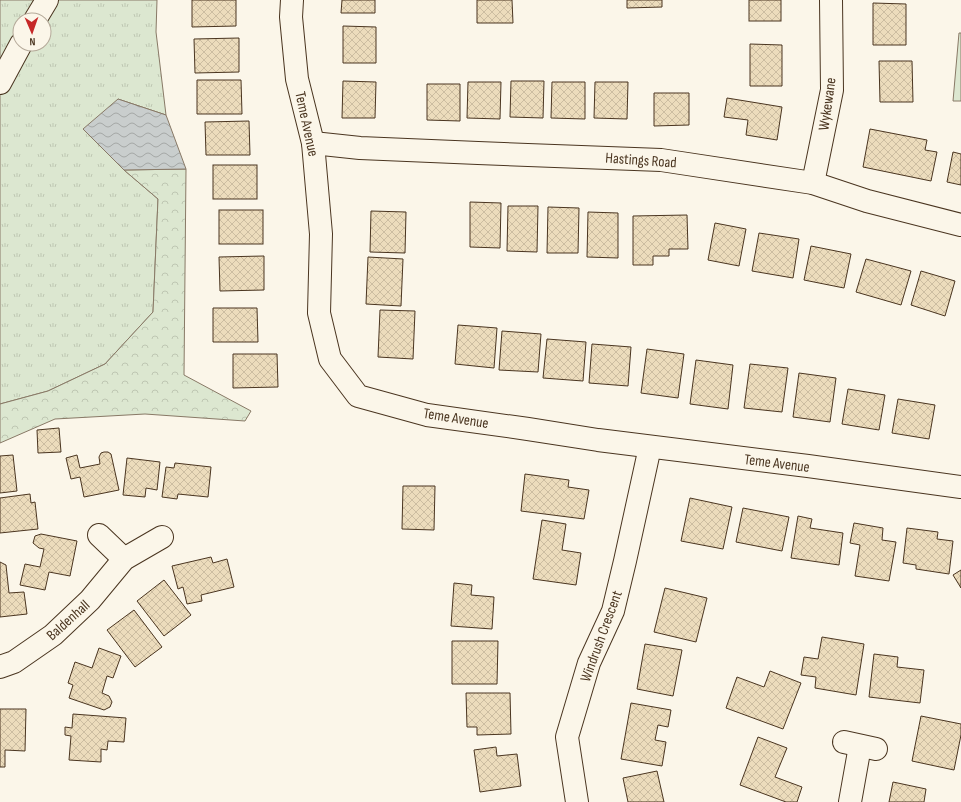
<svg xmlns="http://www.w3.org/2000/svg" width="961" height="802" viewBox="0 0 961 802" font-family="'Sofia Sans Condensed',sans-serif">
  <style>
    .grass { fill: url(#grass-tufts); stroke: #887966; fill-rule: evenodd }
    .forest { fill: url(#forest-crowns); stroke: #887966 }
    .green { fill: #dce7d0; stroke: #887966 }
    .water { fill: url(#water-waves); stroke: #887966 }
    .building { fill: url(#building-cross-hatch); stroke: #4a3520 }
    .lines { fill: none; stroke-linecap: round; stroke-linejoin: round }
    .minor-casing { stroke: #4a3520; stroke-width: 24 }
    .minor { stroke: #fbf6e9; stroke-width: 22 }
    .labels { text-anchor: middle; stroke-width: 3; stroke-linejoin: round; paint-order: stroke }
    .street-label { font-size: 15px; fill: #4a3520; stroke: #fbf6e9 }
  </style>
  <defs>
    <pattern id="grass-tufts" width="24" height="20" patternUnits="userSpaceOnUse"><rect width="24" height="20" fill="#dce7d0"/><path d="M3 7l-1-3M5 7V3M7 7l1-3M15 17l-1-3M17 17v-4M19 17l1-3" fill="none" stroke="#bec7b2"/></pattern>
    <pattern id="forest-crowns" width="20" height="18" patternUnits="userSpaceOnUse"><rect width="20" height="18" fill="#dce7d0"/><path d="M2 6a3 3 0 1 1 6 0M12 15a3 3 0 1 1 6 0" fill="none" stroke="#bec7b2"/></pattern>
    <pattern id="water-waves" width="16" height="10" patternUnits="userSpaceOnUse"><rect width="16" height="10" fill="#c9cecd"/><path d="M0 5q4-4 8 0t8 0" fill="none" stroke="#a5a8a6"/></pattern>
    <pattern id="building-cross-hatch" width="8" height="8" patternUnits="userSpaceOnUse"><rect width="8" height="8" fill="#ecdcbc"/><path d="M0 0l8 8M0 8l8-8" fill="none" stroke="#ccbda1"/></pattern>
  </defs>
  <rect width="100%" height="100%" fill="#fbf6e9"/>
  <path class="grass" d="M0 0H157L156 32 166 115 118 99 124 170 158 199 153 312 105 364 48 391 0 404ZM20 20H44V44H20Z"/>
  <path class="forest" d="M186 169 184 375 251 411 245 421 145 414 55 419 0 443V404L48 391 105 364 153 312 158 199 124 170Z"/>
  <path class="green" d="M959 33H961V101H953Z"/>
  <path class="water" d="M118 99 166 115 186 169 124 170 83 129Z"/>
  <g class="building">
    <path d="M192 0H236V26L192 27Z"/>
    <path d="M342 0H375V13H341Z"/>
    <path d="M477 0H512L513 23H477Z"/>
    <path d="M627 0H662V7L627 8Z"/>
    <rect x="749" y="0" width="32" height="21"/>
    <path d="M873 3 906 4V45H873Z"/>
    <path d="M343 26 376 27V63H343Z"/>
    <path d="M239 38V72L195 73 194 39Z"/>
    <path d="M750 44 782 45V86H750Z"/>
    <path d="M879 61H912L913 102H880Z"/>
    <path d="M197 80H241L242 114H197Z"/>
    <path d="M343 81 376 82 375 118H342Z"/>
    <path d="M511 81H544L543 118 510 117Z"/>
    <path d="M468 82H501L500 119 467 118Z"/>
    <path d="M552 82H585V119L551 118Z"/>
    <path d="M595 82H628L627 119 594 118Z"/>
    <path d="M427 84H460V121L427 120Z"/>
    <path d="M654 93H689V125L654 126Z"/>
    <path d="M727 98 782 107 777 140 746 135 748 120 724 117Z"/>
    <path d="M249 121 250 155H206L205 122Z"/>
    <path d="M870 129 927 140 925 150 937 152 931 181 863 167Z"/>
    <path d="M953 152 961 154V185L947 182Z"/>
    <rect x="213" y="165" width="44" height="34"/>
    <path d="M470 202 501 203 500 248 470 247Z"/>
    <path d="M508 206H538L537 252 507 251Z"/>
    <path d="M548 207 579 208 578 253H547Z"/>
    <rect x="219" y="210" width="44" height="34"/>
    <path d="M371 211 406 212 405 253 370 252Z"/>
    <path d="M588 212 618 213V258L587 257Z"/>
    <path d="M687 215 688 249H669V256H653V265H633V216Z"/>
    <path d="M715 223 746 229 739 266 708 260Z"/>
    <path d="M759 233 799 239 793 278 752 271Z"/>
    <path d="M811 246 851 254 844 288 804 280Z"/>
    <path d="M264 256V290L220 291 219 257Z"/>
    <path d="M368 257 403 259 401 306 366 304Z"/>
    <path d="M866 259 911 271 901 305 856 292Z"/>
    <path d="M921 271 955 281 945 316 911 305Z"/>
    <path d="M213 308H257L258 342H213Z"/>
    <path d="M380 310 415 311 413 359 378 357Z"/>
    <path d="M458 325 497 328 494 368 455 364Z"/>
    <path d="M502 331 541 334 538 372 499 370Z"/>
    <path d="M547 339 586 342 583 381 543 378Z"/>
    <path d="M592 344 631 347 628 386 589 383Z"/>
    <path d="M647 349 684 354 678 398 641 393Z"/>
    <path d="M233 354H277L278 387 233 388Z"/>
    <path d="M696 360 733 365 728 409 690 404Z"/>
    <path d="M750 364 788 368 782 412 744 408Z"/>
    <path d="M799 373 836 378 830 422 793 417Z"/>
    <path d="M848 389 885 395 879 430 842 424Z"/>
    <path d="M898 399 935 405 929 439 892 433Z"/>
    <path d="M59 428 61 452 38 453 37 430Z"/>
    <path d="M104 452H108L111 454 119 490 84 497 80 477 71 479 66 458 77 455 80 468 100 464 99 457 101 453Z"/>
    <path d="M13 455 17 491 0 493V456Z"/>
    <path d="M127 458 160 462 157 490 146 488 145 497 123 495Z"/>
    <path d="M175 463 211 467 208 497 178 494 177 499 162 497 166 467 174 468Z"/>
    <path d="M525 474 569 480 568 487 589 490 584 519 521 511Z"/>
    <path d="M403 486H435L434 530 402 529Z"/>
    <path d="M30 494 31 503 35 502 38 529 0 533V498Z"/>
    <path d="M690 498 732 507 723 549 681 541Z"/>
    <path d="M743 508 789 517 782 551 736 542Z"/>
    <path d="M798 516 812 519 810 528 843 533 839 565 791 558Z"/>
    <path d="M542 520 566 524 562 550 581 553 576 585 533 579Z"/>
    <path d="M854 523 883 528 882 540 896 542 889 581 855 576 860 545 850 543Z"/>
    <path d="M907 528 938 532 937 539 953 541 949 574 916 569V565L903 563Z"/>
    <path d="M41 534 77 541 70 576 49 572 45 590 20 585 25 564 40 567 44 549 39 548 33 543 35 536Z"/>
    <path d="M211 557 213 563 227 559 234 587 201 595 202 601 187 604 183 587 178 589 172 566Z"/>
    <path d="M0 562 6 565 9 593 24 592 27 614 0 617Z"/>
    <path d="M961 570V588L953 575Z"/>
    <path d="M164 580 191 615 164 636 137 601Z"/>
    <path d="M454 583 472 585 471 595 494 597 492 629 451 626Z"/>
    <path d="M665 588 707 598 696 642 654 632Z"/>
    <path d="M134 610 162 647 135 667 107 630Z"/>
    <path d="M822 637 864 644 856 695 815 688 816 677 801 675 804 657 818 659Z"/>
    <path d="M452 641H498L497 684H452Z"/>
    <path d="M645 644 682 650 673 696 637 689Z"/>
    <path d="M99 648 121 656 113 678 107 676 102 693 109 696 112 702 110 707 104 710 69 698 73 685 68 683 75 662 92 668Z"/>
    <path d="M874 654 898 657 897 667 924 670 920 703 869 697Z"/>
    <path d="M770 671 801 683 783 729 726 708 737 677 764 687Z"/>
    <path d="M466 693H510L511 734 477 735V727H467Z"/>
    <path d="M631 703 671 710 668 727 658 725 655 740 666 742 662 766 621 759Z"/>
    <path d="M0 709H26L25 751 5 750V767H0Z"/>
    <path d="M73 714 126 718 124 742 108 741 107 750 101 749V762L69 760 71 736 65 735V727L72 728Z"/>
    <path d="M921 716 961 724V735L954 770 912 761Z"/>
    <path d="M758 737 787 748 775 777 802 787 797 802H786L740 785Z"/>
    <path d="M496 747 497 756 517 754 521 786 480 792 474 750Z"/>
    <path d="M657 771 664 802H628L623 778Z"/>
    <path d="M893 782 926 789 924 802H889Z"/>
  </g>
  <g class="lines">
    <g class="minor-casing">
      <g id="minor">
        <path d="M292 0 291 17 297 79 313 143 321 234 319 313 330 359 358 396 427 415 528 429 598 440 808 466 961 487"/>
        <path d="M35 20 47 0"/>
        <path d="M0 83 21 44"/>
        <path d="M313 143 360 148 478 153 661 160 813 183 867 201 961 225"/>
        <path d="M813 183 832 90 831 0"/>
        <path d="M99 535 124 559"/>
        <path d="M0 667 14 662 53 635 90 600 124 559 162 537"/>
        <path d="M844 742 876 749"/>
        <path d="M577 802 567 737 589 663 613 611 625 561 650 447"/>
        <path d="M850 802 860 746"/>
      </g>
    </g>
    <use href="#minor" class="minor"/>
  </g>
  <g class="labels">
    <g class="street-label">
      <text transform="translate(827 104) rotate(-82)" y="5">Wykewane</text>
      <text transform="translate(307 124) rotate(78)" y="5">Teme Avenue</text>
      <text transform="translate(641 160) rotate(4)" y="5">Hastings Road</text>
      <text transform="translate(456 418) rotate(9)" y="5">Teme Avenue</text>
      <text transform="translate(777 463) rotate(7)" y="5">Teme Avenue</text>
      <text transform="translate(68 620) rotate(-42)" y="5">Baldenhall</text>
      <text transform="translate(601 636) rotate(-70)" y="5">Windrush Crescent</text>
    </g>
  </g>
  <g transform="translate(32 32) rotate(178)"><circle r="19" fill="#fbf6e9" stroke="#b4a999"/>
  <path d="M0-3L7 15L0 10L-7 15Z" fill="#c62828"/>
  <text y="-6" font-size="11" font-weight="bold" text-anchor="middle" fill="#4a3520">N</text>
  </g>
</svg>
